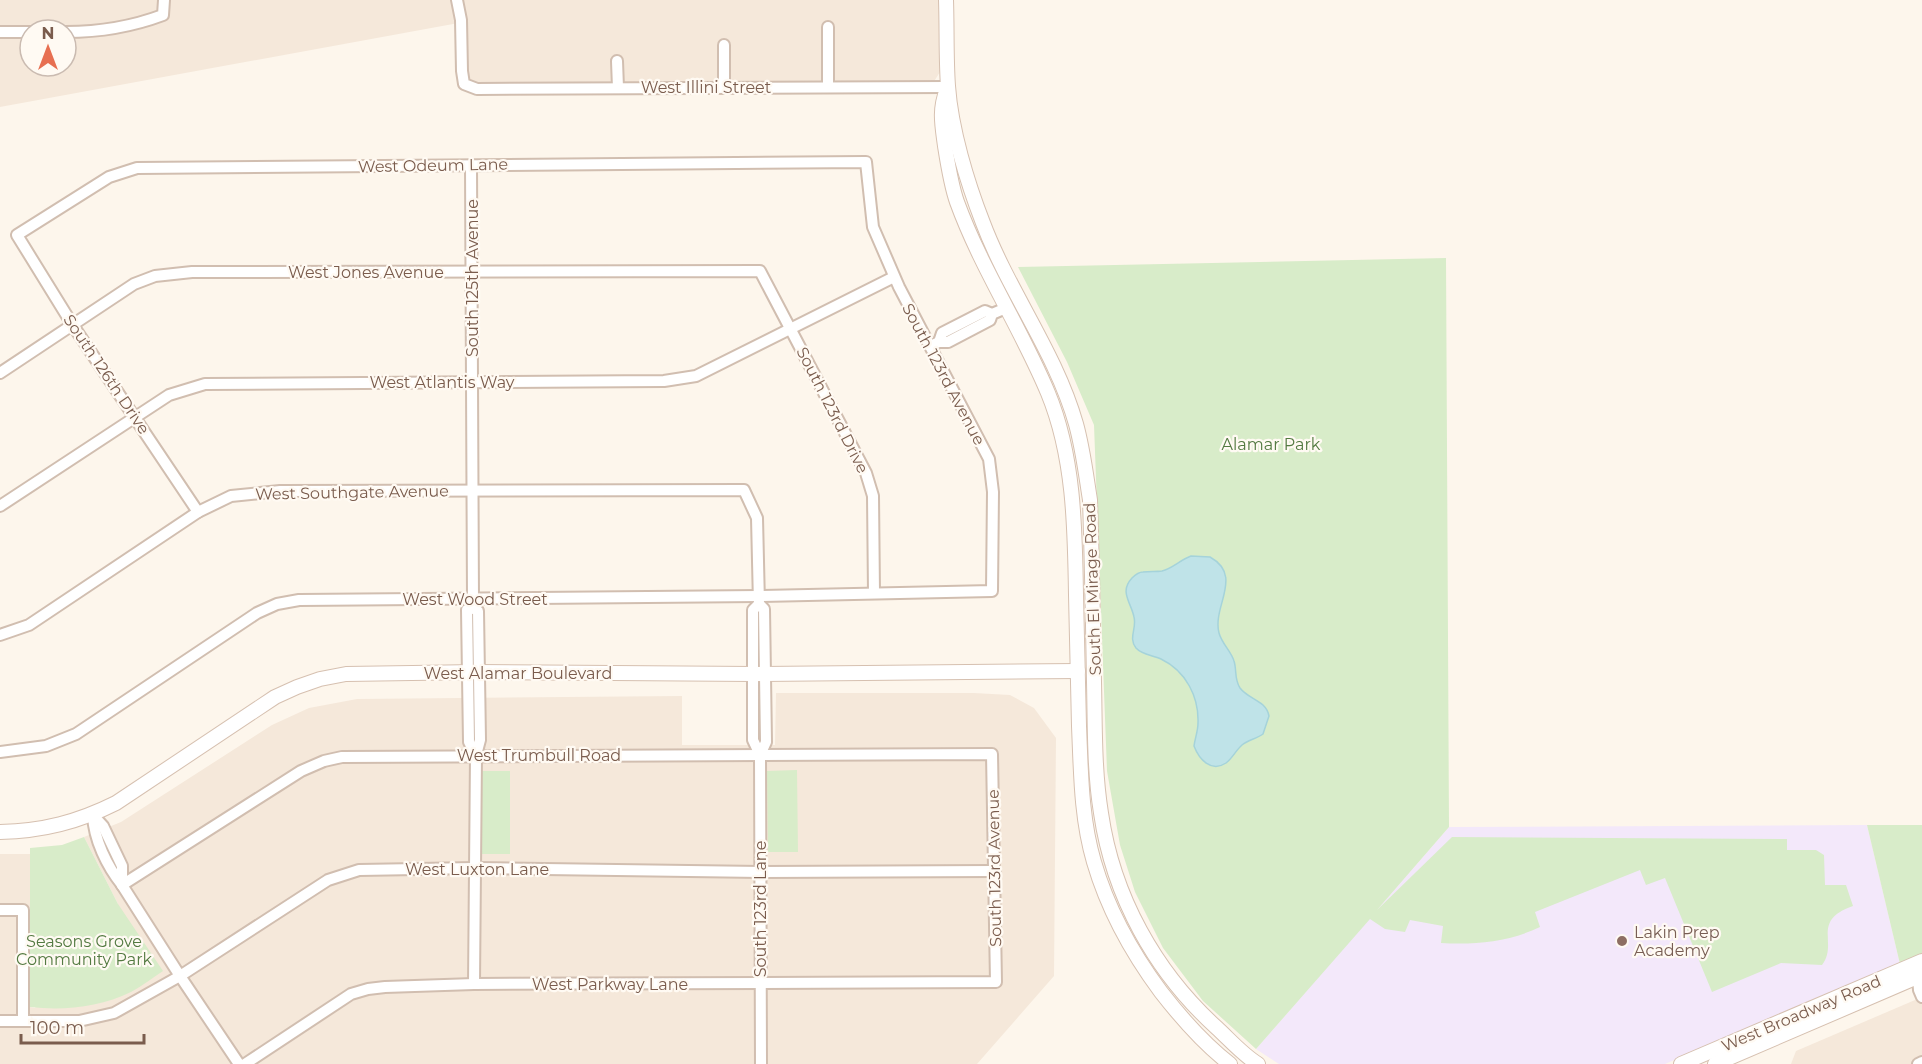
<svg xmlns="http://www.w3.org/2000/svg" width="1922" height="1064" viewBox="0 0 1922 1064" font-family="Montserrat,sans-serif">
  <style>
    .residential { fill: #f5e8da; fill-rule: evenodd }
    .education { fill: #f3e8fa }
    .green { fill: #d8ecc9 }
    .water { fill: #bfe3e8; stroke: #a5d3da; stroke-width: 1.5 }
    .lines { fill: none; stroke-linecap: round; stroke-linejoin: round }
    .street-casing { stroke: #d1beb0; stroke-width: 14 }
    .secondary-casing { stroke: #d6c0b0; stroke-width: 16 }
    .street { stroke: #fff; stroke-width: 10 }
    .secondary { stroke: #fff; stroke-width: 14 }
    .education-dot { fill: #8d6e63; stroke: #fffaf3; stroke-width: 2 }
    .labels { text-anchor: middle; stroke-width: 4.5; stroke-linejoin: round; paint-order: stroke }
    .street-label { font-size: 16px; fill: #7a5c4d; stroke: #fffaf3 }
    .park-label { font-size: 16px; fill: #537a41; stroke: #fffaf3 }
    .education-label { font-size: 16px; fill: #785e54; stroke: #fffaf3; text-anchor: start }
  </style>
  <rect width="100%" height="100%" fill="#fdf6ec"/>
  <g class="residential">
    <path d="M0 0H939L940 72 933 83 480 84 472 82 466 76 464 22 0 107ZM30 30H66V66H30Z"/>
    <path d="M776 693H974L1010 695 1034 708 1056 738 1054 976 977 1064H0V854H30V1007L35 1008 118 904 84 837 121 822 272 725 309 708 357 699 682 696V745H775Z"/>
    <path d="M1922 997V1064H1791L1796 1051Z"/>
  </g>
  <path class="education" d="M1867 825 1900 964 1665 1064H1279L1256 1049 1449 827Z"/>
  <g class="green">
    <path d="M1446 258 1449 827 1377 910 1452 837 1787 839V850H1816L1824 855 1825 885H1846L1853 906C1810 921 1839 943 1822 965L1781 963 1712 992 1665 878 1646 885 1640 870 1535 912 1540 927C1509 942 1475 945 1441 943L1443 926 1410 920 1405 932 1385 929 1370 919 1256 1049 1203 1001 1163 948 1135 892 1120 845 1107 771 1094 425 1067 362 1018 267Z"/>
    <path d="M797 770 798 852H768L767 771Z"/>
    <path d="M481 771H510V854H482Z"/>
    <path d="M1867 825H1922V954L1900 964Z"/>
    <path d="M84 837 118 904 163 971C152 978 142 986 131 992 100 1007 64 1011 30 1007V848L62 845Z"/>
  </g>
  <path class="water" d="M1191 556 1210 557C1244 576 1212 606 1219 633 1222 644 1231 651 1234 661 1237 670 1234 679 1240 688 1249 700 1266 700 1269 716L1263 734C1256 739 1248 740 1242 745 1236 750 1232 759 1226 763 1211 773 1199 759 1194 746 1195 738 1198 731 1198 723 1199 697 1186 671 1161 659 1153 655 1142 655 1136 648 1128 638 1137 628 1134 617 1131 602 1119 592 1132 578 1135 575 1139 572 1143 572 1150 571 1156 572 1162 571 1173 568 1180 560 1191 556Z"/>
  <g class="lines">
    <g class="street-casing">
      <g id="street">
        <path d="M457 0 461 20 462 71 464 84 477 89 948 87"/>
        <path d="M828 27V87"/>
        <path d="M0 32H30"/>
        <path d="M66 32C101 32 131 27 163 15L164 0"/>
        <path d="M724 45V87"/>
        <path d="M617 61 618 88"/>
        <path d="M471 165 473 599 472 608 467 610 469 742 476 755"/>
        <path d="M939 342 942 333 985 311 992 314"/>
        <path d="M930 346 939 342H948L990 320 992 314 1006 308"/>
        <path d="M0 373 134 284 155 276 192 272 760 271 866 473 873 496 874 593"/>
        <path d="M0 506 169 395 205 384 664 381 696 376 894 277"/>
        <path d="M759 604 753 610V740L760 755 761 1064"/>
        <path d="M472 608 478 611 480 740 476 755 474 984"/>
        <path d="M0 635 29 625 198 512 231 496 280 491 744 490 757 518 759 604 764 609 766 742 760 755"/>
        <path d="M0 752 46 746 76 734 257 613 277 604 299 600 759 596 992 591 993 492 989 459 899 287 873 227 866 162 137 168 109 177 17 235 72 324 198 512"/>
        <path d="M93 815C94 840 107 866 122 885L180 976 239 1064"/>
        <path d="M93 815 103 826 122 866V885"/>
        <path d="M122 885 301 771 324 761 342 757 992 754 996 982 474 984 385 987 368 989 351 994 245 1064"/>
        <path d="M0 910H23V1021"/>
        <path d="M1918 977 1919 990 1922 997"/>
        <path d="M0 1021H79L114 1013 180 976 328 880 359 870 476 868 761 872 995 871"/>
        <path d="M1918 1064 1922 1062"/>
      </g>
    </g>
    <g class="secondary-casing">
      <g id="secondary">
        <path d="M946 0C947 29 946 58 948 86 951 129 967 182 983 223 1009 292 1056 353 1076 424 1083 449 1086 475 1090 500 1092 561 1093 621 1094 682 1095 725 1094 770 1101 813 1113 896 1155 972 1217 1028 1230 1040 1243 1055 1258 1064"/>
        <path d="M947 89C939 110 942 124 945 146 948 165 951 185 957 202 981 268 1021 328 1048 393 1074 456 1075 527 1076 595 1077 639 1078 682 1079 726 1081 772 1081 818 1094 862 1108 910 1132 953 1161 992 1182 1019 1204 1044 1230 1064"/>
        <path d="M0 832C43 831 78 822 116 803L275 697 297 687 320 679 346 674 478 672 754 674 1078 671"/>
        <path d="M1681 1064 1922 961"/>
        <path d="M1715 1064 1922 975"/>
      </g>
    </g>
    <use href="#street" class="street"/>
    <use href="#secondary" class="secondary"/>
  </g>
  <circle class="education-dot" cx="1622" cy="941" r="6"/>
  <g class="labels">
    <g class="street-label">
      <text x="706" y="93">West Illini Street</text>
      <text transform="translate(433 165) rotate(-1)" y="6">West Odeum Lane</text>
      <text x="366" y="278">West Jones Avenue</text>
      <text transform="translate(472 278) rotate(-90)" y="6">South 125th Avenue</text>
      <text transform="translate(107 374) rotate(56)" y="6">South 126th Drive</text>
      <text transform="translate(944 374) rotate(62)" y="6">South 123rd Avenue</text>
      <text x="442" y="388">West Atlantis Way</text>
      <text transform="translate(833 410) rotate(63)" y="6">South 123rd Drive</text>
      <text transform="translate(352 492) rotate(-1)" y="6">West Southgate Avenue</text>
      <text transform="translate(1092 589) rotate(-92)" y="6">South El Mirage Road</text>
      <text x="475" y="605">West Wood Street</text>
      <text x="518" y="679">West Alamar Boulevard</text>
      <text x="539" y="761">West Trumbull Road</text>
      <text transform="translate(994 868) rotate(-91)" y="6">South 123rd Avenue</text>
      <text x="477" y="875">West Luxton Lane</text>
      <text transform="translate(760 909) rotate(-90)" y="6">South 123rd Lane</text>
      <text x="610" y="990">West Parkway Lane</text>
      <text transform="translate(1801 1013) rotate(-23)" y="6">West Broadway Road</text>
    </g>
    <g class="park-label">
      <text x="1271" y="450">Alamar Park</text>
      <text x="84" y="947">Seasons Grove<tspan x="84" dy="18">Community Park</tspan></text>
    </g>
    <g class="education-label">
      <text x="1634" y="938">Lakin Prep<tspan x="1634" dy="18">Academy</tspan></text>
    </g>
  </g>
  <g transform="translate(48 48)"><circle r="28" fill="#fffaf3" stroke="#cabbb1" stroke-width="1.5"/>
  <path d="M0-4.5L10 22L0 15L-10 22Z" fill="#e76f51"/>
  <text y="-9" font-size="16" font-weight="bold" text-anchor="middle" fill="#7a5c4d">N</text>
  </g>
  <path d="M21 1034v9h123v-9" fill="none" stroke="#7a5c4d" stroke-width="3"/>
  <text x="30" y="1034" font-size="18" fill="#7a5c4d" stroke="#fffaf3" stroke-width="4.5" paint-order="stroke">100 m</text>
</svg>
